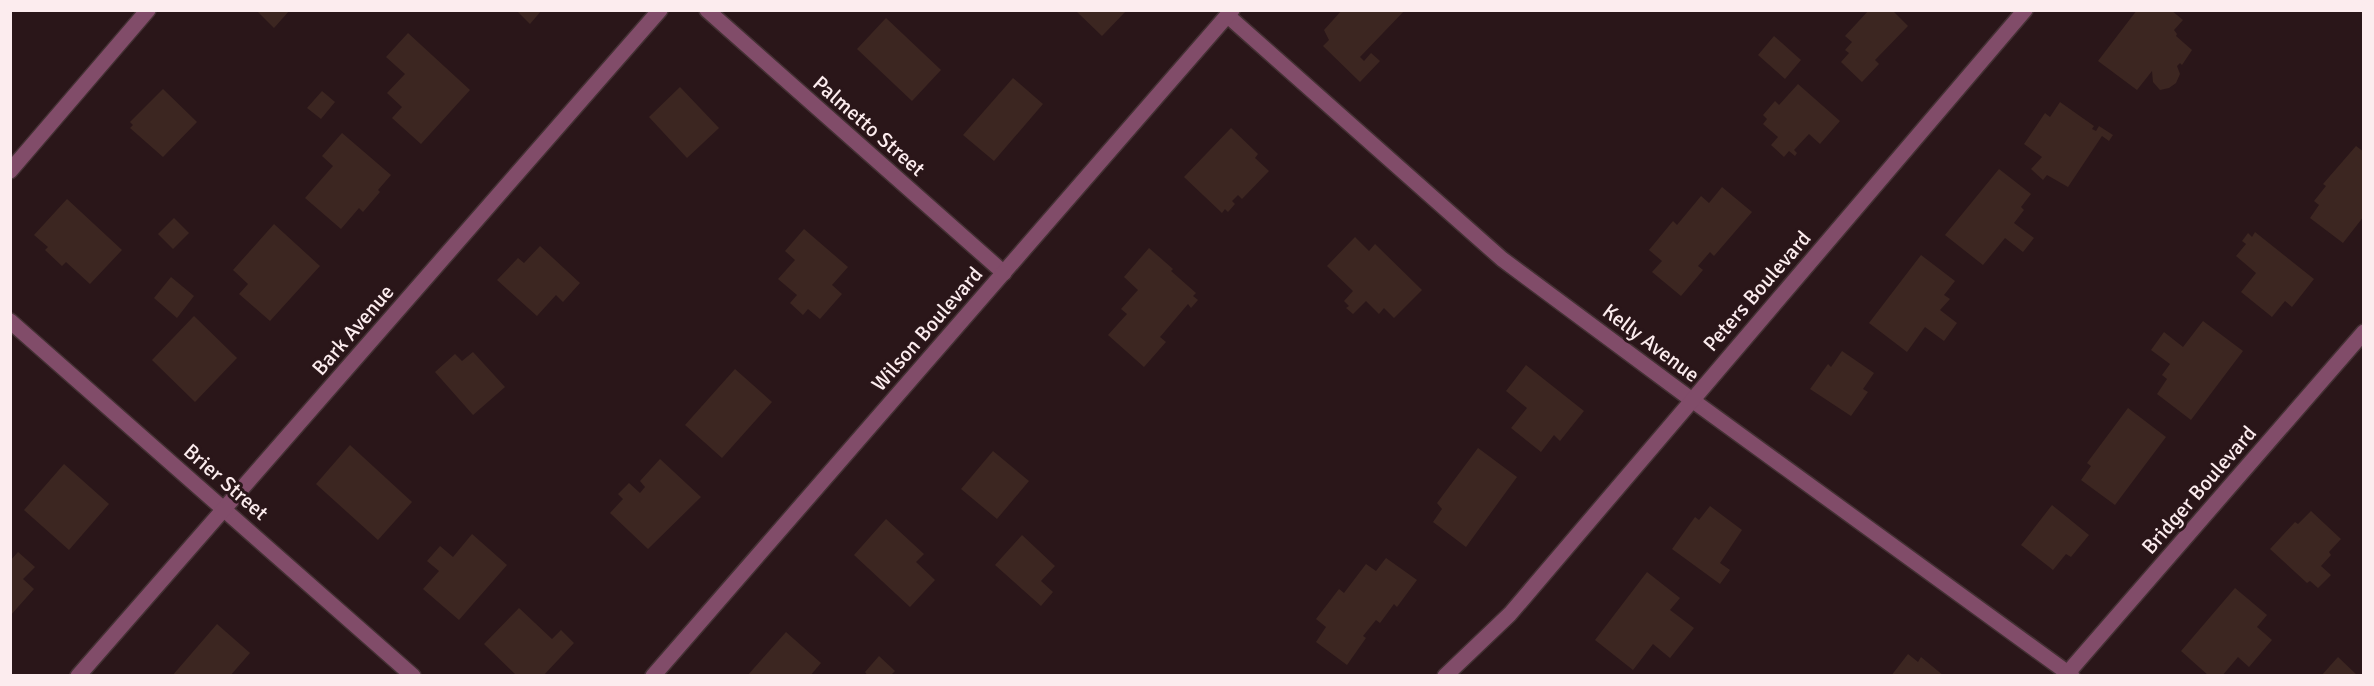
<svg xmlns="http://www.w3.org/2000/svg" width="2374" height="686" viewBox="0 0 2374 686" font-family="Signika,sans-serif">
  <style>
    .building { fill: #3c2621 }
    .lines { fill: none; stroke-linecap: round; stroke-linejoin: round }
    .minor-casing { stroke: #433033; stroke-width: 18 }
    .minor { stroke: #814c69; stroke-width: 15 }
    .labels { text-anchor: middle; stroke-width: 6; stroke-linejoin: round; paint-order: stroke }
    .street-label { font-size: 21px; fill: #fcecee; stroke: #2a1619 }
  </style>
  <rect width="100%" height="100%" fill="#2a1619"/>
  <g class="building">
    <path d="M256 10H290L274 28Z"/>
    <path d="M516 10H542L530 24Z"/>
    <path d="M1075 10H1127L1102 36Z"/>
    <path d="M1342 10H1405L1360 57 1364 61 1371 53 1380 61 1360 82 1323 46 1329 40 1324 30Z"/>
    <path d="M1869 10H1892L1908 26 1875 60 1879 64 1862 82 1841 62 1849 53 1845 50 1852 42 1845 36Z"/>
    <path d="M2137 10H2171L2183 20 2174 30 2177 34 2176 36 2192 50 2182 65 2180 63 2177 66 2180 74 2176 83 2169 88 2160 90 2153 82 2152 71 2137 90 2098 61Z"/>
    <path d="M886 18 941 70 912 101 857 49Z"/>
    <path d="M408 33 470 90 421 144 392 118 402 107 387 93 405 74 386 57Z"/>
    <path d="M1774 36 1801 60 1785 79 1758 55Z"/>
    <path d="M1013 78 1043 104 994 161 963 135Z"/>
    <path d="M1798 84 1840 121 1820 144 1809 134 1794 150 1797 153 1795 156 1789 151 1784 157 1771 145 1778 137 1763 124 1767 119 1763 115 1775 101 1779 105Z"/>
    <path d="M680 87 719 128 687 158 649 117Z"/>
    <path d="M163 89 197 122 163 157 130 128 133 125 130 122Z"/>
    <path d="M322 91 335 102 321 119 307 108Z"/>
    <path d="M2060 102 2094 126 2092 129 2096 131 2099 126 2113 135 2109 141 2102 136 2068 187 2047 175 2043 180 2031 169 2042 157 2024 144 2045 113 2050 117Z"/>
    <path d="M1231 128 1258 154 1255 158 1269 171 1242 199 1238 195 1232 201 1235 204 1228 212 1225 209 1222 213 1184 177Z"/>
    <path d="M342 133 391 175 378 190 380 192 363 212 359 208 341 229 305 198 333 166 322 156Z"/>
    <path d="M2356 146 2364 152V216L2343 243 2310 218 2319 205 2314 201 2326 186 2323 184Z"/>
    <path d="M1999 169 2031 194 2021 207 2024 210 2014 223 2034 238 2023 252 2005 238 1983 265 1945 235Z"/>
    <path d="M1722 187 1752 212 1714 256 1710 252 1698 266 1703 270 1681 296 1652 272 1662 261 1649 250 1673 221 1677 225 1701 196 1709 203Z"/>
    <path d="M67 199 122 250 90 284 66 262 62 266 45 250 48 247 34 235Z"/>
    <path d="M174 218 189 233 173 249 158 234Z"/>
    <path d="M274 224 320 266 270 321 239 294 248 284 233 270Z"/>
    <path d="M804 229 848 267 832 285 842 294 820 319 808 309 803 315 790 303 797 295 778 279 795 260 785 251Z"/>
    <path d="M2255 232 2314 279 2292 307 2285 301 2272 317 2241 292 2256 273 2236 256 2246 244 2242 241 2248 233 2252 237Z"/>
    <path d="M1355 237 1369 251 1375 244 1422 290 1394 318 1384 308 1379 314 1366 301 1353 314 1346 308 1349 306 1344 301 1353 291 1327 266Z"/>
    <path d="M540 246 580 283 563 302 556 295 537 316 497 280 518 258 524 263Z"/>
    <path d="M1149 248 1173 269 1171 271 1196 293 1193 296 1198 300 1191 308 1188 304 1160 337 1166 342 1144 367 1108 335 1127 314 1121 309 1138 290 1124 277Z"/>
    <path d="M1921 255 1955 281 1944 295 1950 299 1940 310 1957 323 1944 341 1925 327 1907 352 1869 323Z"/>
    <path d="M171 277 194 296 177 318 154 298Z"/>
    <path d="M194 316 237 358 195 402 152 360Z"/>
    <path d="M2203 321 2243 351 2191 420 2157 394 2167 379 2162 375 2170 364 2151 350 2164 332 2183 347Z"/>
    <path d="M1842 351 1874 373 1863 389 1868 392 1851 416 1810 389 1828 364 1831 367Z"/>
    <path d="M473 352 505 387 473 415 435 372 455 354 462 361Z"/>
    <path d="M1526 365 1584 411 1560 441 1554 435 1541 452 1511 428 1527 408 1506 391Z"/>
    <path d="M735 369 772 402 722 458 685 425Z"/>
    <path d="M2128 408 2166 437 2115 505 2081 480 2091 466 2087 463Z"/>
    <path d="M350 445 412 502 378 540 316 484Z"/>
    <path d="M1478 448 1517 477 1466 547 1433 522 1442 509 1437 503Z"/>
    <path d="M993 451 1029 481 997 519 961 489Z"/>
    <path d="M660 459 701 497 648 549 610 513 623 499 618 494 629 483 640 493 645 487 640 481Z"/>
    <path d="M64 464 109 504 69 550 24 510Z"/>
    <path d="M2052 505 2089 535 2071 557 2066 554 2053 570 2021 545Z"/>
    <path d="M1710 506 1742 530 1720 563 1730 570 1720 584 1672 549 1695 517 1699 520Z"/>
    <path d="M2311 511 2341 539 2329 552 2331 555 2321 566 2331 575 2318 588 2310 581 2307 583 2270 549 2295 522 2298 524Z"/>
    <path d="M886 519 924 554 916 562 935 580 910 607 854 555Z"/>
    <path d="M472 534 507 565 459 620 423 589 439 571 427 561 440 546 453 557Z"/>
    <path d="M1022 535 1055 566 1041 581 1053 592 1041 606 995 565Z"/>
    <path d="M18 552 35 567 23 579 34 589 10 616V561Z"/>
    <path d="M1386 558 1417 580 1397 607 1394 604 1380 623 1376 620 1363 636 1366 638 1347 665 1316 642 1326 627 1316 619 1339 589 1344 593 1366 564 1376 571Z"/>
    <path d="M1647 572 1680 598 1670 610 1694 628 1670 658 1653 644 1633 670 1595 640Z"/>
    <path d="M2235 588 2267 615 2257 627 2272 640 2249 667 2238 657 2222 676H2209L2181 651Z"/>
    <path d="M519 608 552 639 561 630 574 643 543 676H517L484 644Z"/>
    <path d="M217 624 250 653 230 676H172Z"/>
    <path d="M786 632 821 663 810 676H747Z"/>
    <path d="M1908 654 1918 662 1921 657 1944 676H1891Z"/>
    <path d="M879 656 895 671 890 676H868L865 672Z"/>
    <path d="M2338 657 2358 676H2321Z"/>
  </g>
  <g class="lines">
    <g class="minor-casing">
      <g id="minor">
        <path d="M707 10 1004 273"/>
        <path d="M1228 16 1502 259 1692 400 2072 676"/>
        <path d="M10 171 148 10"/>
        <path d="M10 321 413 676"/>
        <path d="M78 676 660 10"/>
        <path d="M653 676 1232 10"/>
        <path d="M1445 676 1510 614 2025 10"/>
        <path d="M2065 676 2364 332"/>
      </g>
    </g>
    <use href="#minor" class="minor"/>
  </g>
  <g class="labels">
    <g class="street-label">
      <text transform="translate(869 126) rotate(41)" y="7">Palmetto Street</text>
      <text transform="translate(1757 291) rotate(-49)" y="7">Peters Boulevard</text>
      <text transform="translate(927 329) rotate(-49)" y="7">Wilson Boulevard</text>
      <text transform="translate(353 330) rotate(-49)" y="7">Bark Avenue</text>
      <text transform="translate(1651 343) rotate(37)" y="7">Kelly Avenue</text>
      <text transform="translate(226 482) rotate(41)" y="7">Brier Street</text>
      <text transform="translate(2199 490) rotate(-49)" y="7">Bridger Boulevard</text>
    </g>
  </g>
  <rect width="2374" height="686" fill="none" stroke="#fcecee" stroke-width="24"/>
</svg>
